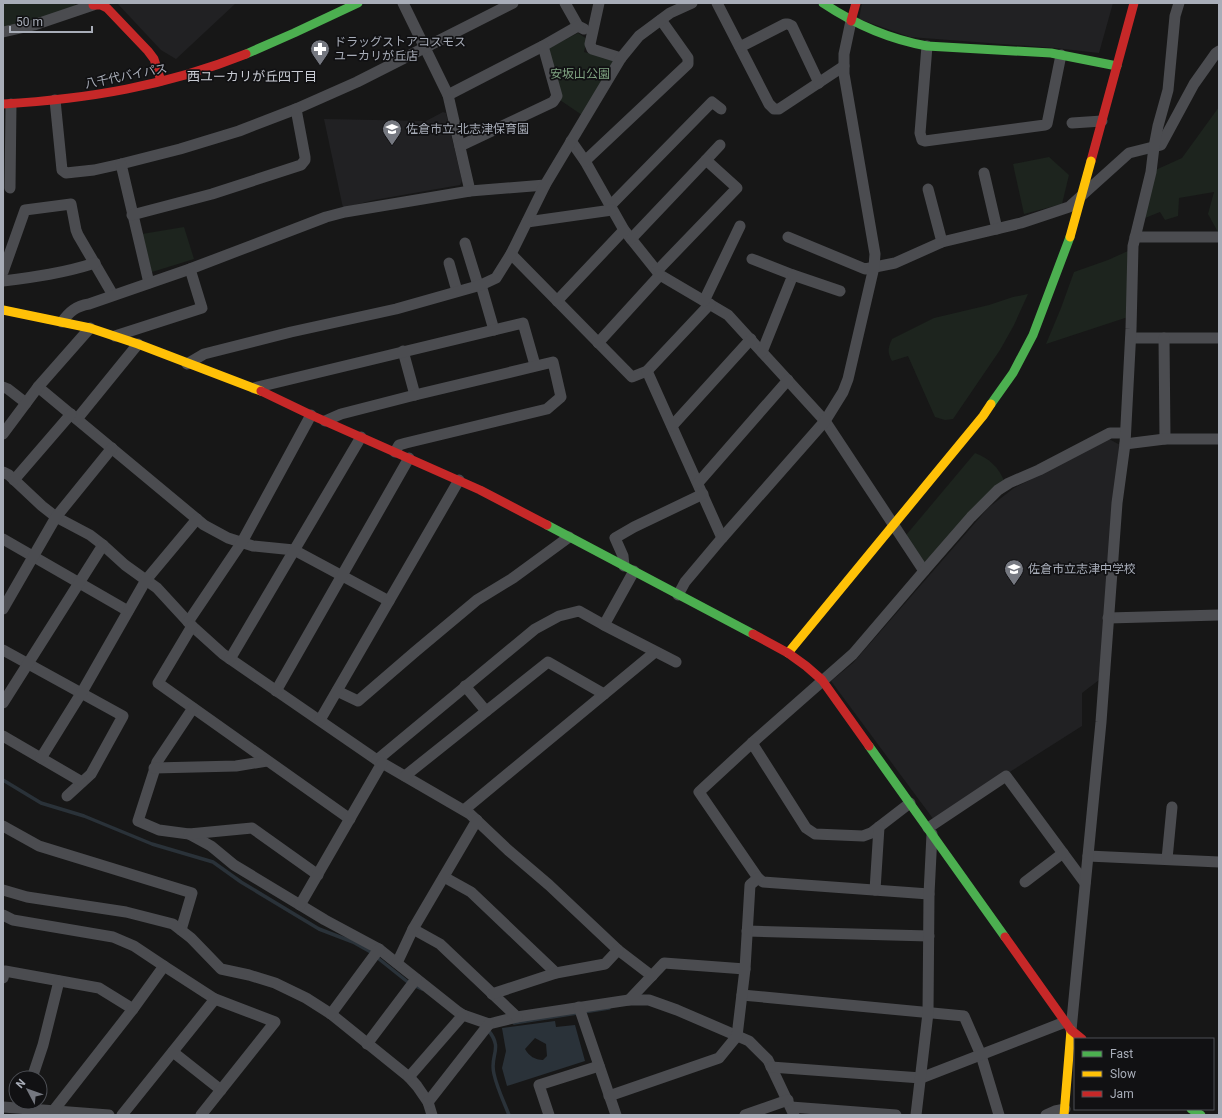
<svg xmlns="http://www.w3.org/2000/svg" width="1222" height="1118" viewBox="0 0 1222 1118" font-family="Roboto,'Noto Sans JP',sans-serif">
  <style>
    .built { fill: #212123 }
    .green { fill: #1d241e }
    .water { fill: #2a3239; fill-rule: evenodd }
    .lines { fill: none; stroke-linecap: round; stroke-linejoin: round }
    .stream { stroke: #2a3239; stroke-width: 3.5 }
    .street { stroke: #4b4c50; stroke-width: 11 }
    .fast { stroke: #4caf50; stroke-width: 9 }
    .slow { stroke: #ffc107; stroke-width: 9 }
    .jam { stroke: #c62828; stroke-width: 9 }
    .slow-bridge { stroke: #ffc107; stroke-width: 9 }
    .labels { text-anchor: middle; stroke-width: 3.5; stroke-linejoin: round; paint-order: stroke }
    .poi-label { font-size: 12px; fill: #a8adb8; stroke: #111113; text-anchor: start }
    .park-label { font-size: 12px; fill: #7fa381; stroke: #111113 }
    .street-label { font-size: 12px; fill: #a8adb8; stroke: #111113 }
    .neighbourhood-label { font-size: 13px; fill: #c9ccd4; stroke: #111113 }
  </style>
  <rect width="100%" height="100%" fill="#171717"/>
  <g class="built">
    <path d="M117 3H236L176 59 161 50Z"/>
    <path d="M862 3H1113L1099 53 1055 48 910 37 859 19Z"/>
    <path d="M443 112 446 113 462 181 460 185 374 200 343 208 324 119 426 121Z"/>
    <path d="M1109 439 1120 445 1099 680 1082 693V726L934 820 831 681 853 663 988 508 1014 488Z"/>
  </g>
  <g class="green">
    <path d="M3 3H75L76 7 66 11 3 28Z"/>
    <path d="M578 33 587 39 584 52 612 59 614 62 582 115 560 100 549 48Z"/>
    <path d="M1219 107V234L1208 214 1214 192 1179 198 1178 216 1165 220 1160 212 1145 218 1151 172 1182 158Z"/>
    <path d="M1049 157 1069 175 1062 204 1024 214 1013 164Z"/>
    <path d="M184 227 194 259 152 272 142 234Z"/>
    <path d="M1128 251V317L1046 344 1061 308 1074 272 1108 260Z"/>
    <path d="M1028 294 1014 325 1000 350 953 419 945 420 935 417 908 356 892 361C887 352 888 348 892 339L934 318 989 305 1013 297Z"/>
    <path d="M975 453C988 458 999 467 1004 481L924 563 906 538 907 534Z"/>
  </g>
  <path class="water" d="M555 1021 556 1027 575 1025 585 1061 507 1086 502 1068 506 1051 502 1028ZM535 1038 546 1044 547 1056 543 1060C535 1060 529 1056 525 1049Z"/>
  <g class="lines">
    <g class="stream">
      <path d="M3 780 41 803 84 816 152 844 213 862 241 882 319 929 353 942 369 951 409 983 422 989"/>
      <path d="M514 1023 609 1008"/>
      <path d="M488 1030C504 1049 489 1055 494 1074 497 1088 504 1102 509 1115"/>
    </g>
    <g class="street">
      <path d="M403 3 448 95 470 191"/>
      <path d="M565 3 578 26 584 29"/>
      <path d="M599 3 590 44 592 49 621 58"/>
      <path d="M717 3 769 104 774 109H779L844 66"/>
      <path d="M3 32 34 25 93 5"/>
      <path d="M927 46 920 133 922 140 925 141 1045 125 1047 124 1061 55"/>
      <path d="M740 47 785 24H788L792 26 819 83"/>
      <path d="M448 95 543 46 578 26"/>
      <path d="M55 100 62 170 66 173 94 170 121 164 180 149 239 131 296 109 357 82 513 3"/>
      <path d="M1072 123 1102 121"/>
      <path d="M571 141 585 161 624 230 660 275 728 315 825 421 924 571"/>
      <path d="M460 146 553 102 557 96 543 46"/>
      <path d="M706 160 720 145"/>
      <path d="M585 161 688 64V58L661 20"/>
      <path d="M121 164 149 283"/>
      <path d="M984 173 997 229"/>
      <path d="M10 188 11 104"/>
      <path d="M928 189 942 242"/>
      <path d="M610 206 712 102 721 109"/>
      <path d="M132 215 212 194 301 165 305 160V157L296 109"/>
      <path d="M527 222 612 210"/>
      <path d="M788 237 865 269 895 263 942 242 1021 223 1069 207 1129 153 1161 145 1194 84 1216 53 1219 51"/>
      <path d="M1135 237H1219"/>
      <path d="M631 239 706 160 737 188 657 271"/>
      <path d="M465 243 478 285"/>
      <path d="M511 254 632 377 647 371 710 304"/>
      <path d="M752 259 793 275 762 352"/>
      <path d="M449 263 457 291"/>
      <path d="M3 272 25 210 71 204 76 230 78 235 113 295"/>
      <path d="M793 275 840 291"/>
      <path d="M3 281C35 277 64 273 95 263"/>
      <path d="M481 285 494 330"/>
      <path d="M557 301 624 230"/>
      <path d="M704 301 740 226"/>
      <path d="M62 322C69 312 76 306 89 304L190 269 326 217 345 212 470 191 545 185"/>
      <path d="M115 336 202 308 190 269"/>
      <path d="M1131 338H1219"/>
      <path d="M1164 338 1165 439"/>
      <path d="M598 343 660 275"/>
      <path d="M403 351 415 395"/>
      <path d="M187 364 204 354 291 332 396 309 481 285 496 278 511 254 545 185 621 58 639 36 670 13 692 3"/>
      <path d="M647 371 722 538"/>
      <path d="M3 387 8 389 26 403"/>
      <path d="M38 387 204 525 228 538 253 546 294 550 389 601"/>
      <path d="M254 388 523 323 535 365"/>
      <path d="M77 419 138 344"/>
      <path d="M325 421 341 414 415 395 553 362 561 397 547 409 406 443 399 445 395 452"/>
      <path d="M672 426 751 339"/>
      <path d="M3 434 38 387 90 328"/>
      <path d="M1125 444 1165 439H1219"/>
      <path d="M3 472 9 475 42 506 56 517 90 535 103 545 125 565 157 588 192 626 223 654 377 760 470 814 508 850 549 885 618 950 652 976"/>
      <path d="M14 480 71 414"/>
      <path d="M698 483 788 380"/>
      <path d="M3 539 128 611"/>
      <path d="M624 566 623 556 615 538 634 527 703 494"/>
      <path d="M678 595 685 582 722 538 825 421 843 392 848 379 874 267 875 254 844 74V54L851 21"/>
      <path d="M3 609 56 517 112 448"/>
      <path d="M1108 618 1219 615"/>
      <path d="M188 622 242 542 311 415"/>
      <path d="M604 625 634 571"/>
      <path d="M192 626 158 683 350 819"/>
      <path d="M3 650 123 716 91 774 67 796"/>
      <path d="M230 659 361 437"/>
      <path d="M465 686 486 711"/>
      <path d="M276 691 409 458"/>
      <path d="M337 691 358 701 416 651 477 600 513 578 569 537"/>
      <path d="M3 703 103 545"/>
      <path d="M193 708 157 762 138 821 159 830 189 834 211 846 234 865 325 920 379 949 457 1011 463 1015 489 1024 517 1017 629 1000H649L677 1010 749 1041 768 1060 794 1115"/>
      <path d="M320 720 459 480"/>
      <path d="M3 736 82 782"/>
      <path d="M752 743 853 654 924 571 971 517 998 490 1009 483 1039 470 1110 433H1125"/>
      <path d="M41 758 82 692 146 580 197 519"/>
      <path d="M377 760 535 629 559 616 579 611 604 625 676 662"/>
      <path d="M154 768 236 766 267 761"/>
      <path d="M405 776 548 662 604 694"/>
      <path d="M910 803 871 833 863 836 815 834 806 828 752 743 699 792 758 878 763 882 929 894"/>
      <path d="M464 810 655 652"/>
      <path d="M3 826 39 846 192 893 181 930"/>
      <path d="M928 828 1006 776 1085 883"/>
      <path d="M189 834 252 828 318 875"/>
      <path d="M1088 856 1219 862"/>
      <path d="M1167 859 1172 807"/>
      <path d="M444 877 471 892 556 973"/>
      <path d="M1025 882 1063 853"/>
      <path d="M3 890 27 897 126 912 173 924 191 938 221 969 249 975 275 983 306 998 331 1014 409 1077 417 1086 428 1102 432 1115"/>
      <path d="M875 890 879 827"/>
      <path d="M300 905 382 763"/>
      <path d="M3 915 13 920 113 937 134 946 164 966"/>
      <path d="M413 929 440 944 517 1017"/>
      <path d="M747 931 929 936"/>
      <path d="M397 963 413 929 477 820"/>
      <path d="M3 978 5 971 99 988 133 1009"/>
      <path d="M492 994 556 973 605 964 618 950"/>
      <path d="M742 995 964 1016 981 1055 999 1115"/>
      <path d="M629 1000 664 963 745 969"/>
      <path d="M579 1007 616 1115"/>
      <path d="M331 1014 379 949"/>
      <path d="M1071 1030 1101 722 1117 503 1125 444 1131 329 1133 246 1151 172 1154 147 1158 126 1168 90 1175 16 1179 3"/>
      <path d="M367 1044 416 979"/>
      <path d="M173 1052 221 1090"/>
      <path d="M771 1067 921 1078 1065 1022"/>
      <path d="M409 1077 463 1015"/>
      <path d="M32 1078 43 1045 59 981"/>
      <path d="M609 1096 719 1058 737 1036 745 969 750 885 758 878"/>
      <path d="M428 1102 489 1024"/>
      <path d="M3 1107 109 1115"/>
      <path d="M791 1107 896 1115"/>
      <path d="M54 1110 133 1009 164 966 215 999 275 1022 201 1115"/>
      <path d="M122 1115 215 999"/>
      <path d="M549 1115 539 1085 599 1066"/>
      <path d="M745 1115 788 1100"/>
      <path d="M916 1115 928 1013 929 894 932 834"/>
      <path d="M1046 1115 1055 1111 1065 1109"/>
    </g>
    <g class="fast">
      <path d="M823 3C856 25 888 39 927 46L1051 53 1117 66"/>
      <path d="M246 54 294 33 358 3"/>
      <path d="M991 404 1013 373 1033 335 1070 237"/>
      <path d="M547 525 753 634"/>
      <path d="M869 746 1005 937"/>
      <path d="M1191 1109 1201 1115"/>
    </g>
    <g class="slow">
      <path d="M3 310 90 328 138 344 261 391"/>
      <path d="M788 653 983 416 991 404"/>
      <path d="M1064 1115 1071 1030"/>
    </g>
    <g class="jam">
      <path d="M93 5H101L107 8 148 51 154 59 161 81"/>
      <path d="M851 21 856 3"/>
      <path d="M3 104C88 99 166 86 246 54"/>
      <path d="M1091 161 1134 3"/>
      <path d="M261 391 311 415 480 490 547 525"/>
      <path d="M753 634 788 653 806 666 822 680 869 746"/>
      <path d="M1005 937 1071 1030 1082 1039"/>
    </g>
    <path class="slow-bridge" d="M1070 237 1091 161"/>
  </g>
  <defs>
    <g id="pharmacy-pin" transform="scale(1)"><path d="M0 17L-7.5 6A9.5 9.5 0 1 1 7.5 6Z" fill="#757880" stroke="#111113"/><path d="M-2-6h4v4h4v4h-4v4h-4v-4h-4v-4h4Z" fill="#fff"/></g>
    <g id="school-pin" transform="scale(1)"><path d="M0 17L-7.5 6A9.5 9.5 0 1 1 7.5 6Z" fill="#757880" stroke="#111113"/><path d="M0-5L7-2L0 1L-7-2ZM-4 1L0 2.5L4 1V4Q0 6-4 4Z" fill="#fff"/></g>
  </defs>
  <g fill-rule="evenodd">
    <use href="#pharmacy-pin" x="320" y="49"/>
    <use href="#school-pin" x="392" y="129"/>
    <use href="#school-pin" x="1014" y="569"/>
  </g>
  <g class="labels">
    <g class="poi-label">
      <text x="334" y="46">ドラッグストアコスモス<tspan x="334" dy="14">ユーカリが丘店</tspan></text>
      <text x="406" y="133">佐倉市立 北志津保育園</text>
      <text x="1028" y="573">佐倉市立志津中学校</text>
    </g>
    <g class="park-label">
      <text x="580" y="78">安坂山公園</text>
    </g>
    <g class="street-label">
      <text transform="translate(126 76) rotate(-11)" y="4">八千代バイパス</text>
    </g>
    <g class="neighbourhood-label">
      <text x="252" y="81">西ユーカリが丘四丁目</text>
    </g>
  </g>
  <rect width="1222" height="1118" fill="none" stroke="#a8adb8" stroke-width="8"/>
  <rect x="1074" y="1038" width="140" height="72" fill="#111113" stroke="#4d4f55"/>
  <rect x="1082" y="1051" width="20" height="6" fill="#4caf50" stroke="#4d4f55"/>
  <text x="1110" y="1058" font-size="12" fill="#a8adb8">Fast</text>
  <rect x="1082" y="1071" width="20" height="6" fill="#ffc107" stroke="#4d4f55"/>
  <text x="1110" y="1078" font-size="12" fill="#a8adb8">Slow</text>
  <rect x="1082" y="1091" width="20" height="6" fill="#c62828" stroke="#4d4f55"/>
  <text x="1110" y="1098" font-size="12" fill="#a8adb8">Jam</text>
  <g transform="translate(28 1090) rotate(311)"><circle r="19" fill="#111113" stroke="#4d4f55"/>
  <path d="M0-3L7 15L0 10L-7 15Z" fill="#757880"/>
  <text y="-6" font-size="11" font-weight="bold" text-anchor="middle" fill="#a8adb8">N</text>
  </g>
  <path d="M10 26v6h82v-6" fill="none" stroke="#a8adb8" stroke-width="2"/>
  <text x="16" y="26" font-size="12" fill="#a8adb8" stroke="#111113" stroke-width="3" paint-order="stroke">50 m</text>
</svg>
